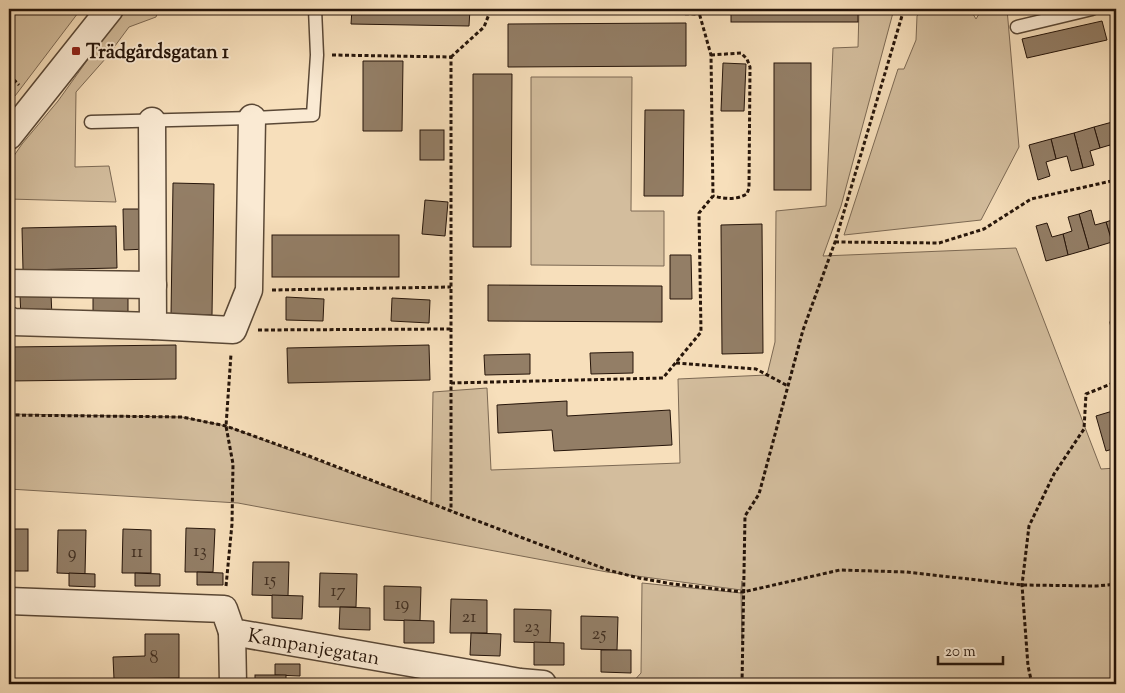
<svg xmlns="http://www.w3.org/2000/svg" width="1125" height="693" viewBox="0 0 1125 693" font-family="'Sorts Mill Goudy',serif">
  <style>
    .green { fill: #d3bd9d; stroke: #7c6954 }
    .building { fill: #937e66; stroke: #26150a }
    .lines { fill: none; stroke-linecap: round; stroke-linejoin: round }
    .lane-casing { stroke: #5a4836; stroke-width: 15 }
    .street-casing { stroke: #5a4836; stroke-width: 29 }
    .path { stroke: #26150a; stroke-width: 3; stroke-dasharray: 4 2.5; stroke-linecap: butt }
    .lane { stroke: #faead3; stroke-width: 12 }
    .street { stroke: #faead3; stroke-width: 26 }
    .poi-dot { fill: #8f2418; stroke: #faead3; stroke-width: 2 }
    .labels { text-anchor: middle; stroke-width: 4; stroke-linejoin: round; paint-order: stroke }
    .number-label { font-size: 18px; fill: #412f21 }
    .poi-label { font-size: 20px; font-weight: bold; fill: #26150a; stroke: #faead3; text-anchor: start }
    .street-label { font-size: 20px; fill: #26150a; stroke: #faead3 }
  </style>
  <rect width="100%" height="100%" fill="#f7dfbb"/>
  <filter id="stains"><feTurbulence type="fractalNoise" baseFrequency=".004" numOctaves="4"/><feColorMatrix values="0 0 0 0 .2 0 0 0 0 .09 0 0 0 0 .02 0 0 0 .5 -.17"/></filter>
  <radialGradient id="worn" r=".72"><stop offset=".6" stop-color="#630" stop-opacity="0"/><stop offset="1" stop-color="#630" stop-opacity=".3"/></radialGradient>
  <g class="green">
    <path d="M9 9H81L15 96 9 98Z"/>
    <path d="M124 9H159L156 17 129 27 106 58 76 92 75 167 109 166 116 202 9 199V163L22 144 58 101Z"/>
    <path d="M859 9H894L841 206 823 256 1016 248 1101 469 1116 468V684H631L641 673 642 583 741 593 742 643V581L741 590 607 572 238 503 9 489V414L182 417 226 426 431 504 433 392 487 388 491 470 680 463 678 379 767 375 775 342 776 211 826 206 833 48 858 47Z"/>
    <path d="M922 9H970L976 19 982 9H1007L1019 147 981 220 844 235 898 69H904L916 40 917 16Z"/>
    <path d="M531 77H632L631 211H664V266L531 265Z"/>
  </g>
  <g class="building">
    <path d="M352 9H470L469 26 351 24Z"/>
    <rect x="731" y="9" width="127" height="13"/>
    <path d="M1102 21 1107 40 1027 58 1022 39Z"/>
    <path d="M686 23V66L508 67V24Z"/>
    <path d="M363 61H403L402 131H363Z"/>
    <path d="M723 63 746 64 744 111H721Z"/>
    <rect x="774" y="63" width="37" height="127"/>
    <path d="M473 74H512L511 247H473Z"/>
    <path d="M645 110H684L683 196H644Z"/>
    <path d="M1116 121V159L1114 160 1110 145 1100 148 1094 127Z"/>
    <path d="M1094 127 1100 148 1090 151 1094 165 1083 168 1074 133Z"/>
    <rect x="420" y="130" width="24" height="30"/>
    <path d="M1074 133 1083 168 1071 171 1067 156 1056 159 1051 139Z"/>
    <path d="M1051 139 1056 159 1046 162 1050 176 1038 180 1029 145Z"/>
    <path d="M173 183 214 184 212 315H171Z"/>
    <path d="M425 200 448 202 445 236 422 234Z"/>
    <path d="M1116 203V241L1112 242 1106 222 1115 219 1111 205Z"/>
    <path d="M123 209H145L147 249 124 250Z"/>
    <path d="M1091 210 1095 225 1106 222 1112 242 1089 249 1079 214Z"/>
    <path d="M1079 214 1089 249 1068 255 1063 234 1072 231 1068 217Z"/>
    <path d="M1047 223 1052 237 1063 234 1068 255 1046 261 1036 226Z"/>
    <path d="M762 224 763 353 722 354 721 225Z"/>
    <path d="M116 226 117 268 23 270 22 228Z"/>
    <rect x="272" y="235" width="127" height="42"/>
    <path d="M670 255H691L692 299H670Z"/>
    <path d="M488 285 662 286V322L488 321Z"/>
    <path d="M51 294 52 317 21 318 20 295Z"/>
    <path d="M93 297 128 298V322H93Z"/>
    <path d="M286 297 324 299 323 321 286 320Z"/>
    <path d="M392 298 430 300 429 323 391 321Z"/>
    <path d="M176 345V379L9 381V347Z"/>
    <path d="M429 345 430 380 288 383 287 348Z"/>
    <path d="M633 352V373L591 374 590 353Z"/>
    <path d="M530 354V374L485 375 484 355Z"/>
    <path d="M567 401V416L670 410 672 445 554 451 552 430 498 433 497 405Z"/>
    <path d="M1116 410V448L1106 451 1096 416Z"/>
    <path d="M186 528 215 529 213 572H185Z"/>
    <rect x="9" y="529" width="19" height="42"/>
    <path d="M123 529 151 530V573H122Z"/>
    <path d="M58 530H86L85 574 57 573Z"/>
    <path d="M253 562H289L288 596 252 595Z"/>
    <path d="M197 572 223 573V585H197Z"/>
    <path d="M69 573 95 574V587L69 586Z"/>
    <path d="M135 573 160 574V586H135Z"/>
    <path d="M320 573 357 574 356 607H319Z"/>
    <path d="M384 586 421 587 420 621 384 620Z"/>
    <path d="M272 595 303 596 302 619 272 618Z"/>
    <path d="M451 599 487 600V633H450Z"/>
    <path d="M340 607 370 608V630L339 629Z"/>
    <path d="M514 609 551 610 550 643 514 642Z"/>
    <path d="M581 616 618 617 617 650 581 649Z"/>
    <path d="M404 620 434 621V643H404Z"/>
    <path d="M471 633 501 634 500 656 470 655Z"/>
    <path d="M145 634H179V678L114 679 113 657 145 656Z"/>
    <path d="M534 642 564 643V665H534Z"/>
    <path d="M601 650H631V673L601 672Z"/>
    <path d="M275 664H300V676L275 675Z"/>
    <rect x="255" y="675" width="31" height="9"/>
    <path d="M20 680 46 682 45 684H20Z"/>
  </g>
  <g class="lines">
    <g class="lane-casing">
      <g id="lane">
        <path d="M1017 27 1092 9"/>
        <path d="M91 122 252 118 313 115 317 55 315 9"/>
      </g>
    </g>
    <g class="street-casing">
      <g id="street">
        <path d="M152 121 153 326 233 330 249 290 252 118"/>
        <path d="M9 136 110 9"/>
        <path d="M9 283 153 285"/>
        <path d="M9 320 13 322 153 326"/>
        <path d="M9 601 224 609 232 632 520 682 543 684"/>
        <path d="M232 632 233 684"/>
      </g>
    </g>
    <g class="path">
      <path d="M516 9 698 14"/>
      <path d="M332 55 451 57V511"/>
      <path d="M711 55 741 53 747 59 750 67 749 188 747 194C736 200 726 199 713 196"/>
      <path d="M451 57 484 27 491 9"/>
      <path d="M9 75 19 85"/>
      <path d="M835 242 939 243 984 229 1031 199 1116 180"/>
      <path d="M272 290 451 287"/>
      <path d="M1116 303 1111 322 1116 354"/>
      <path d="M258 330 451 329"/>
      <path d="M676 363 756 369 788 386"/>
      <path d="M451 383 663 378 701 332 699 213 713 196 711 55 698 9"/>
      <path d="M9 415 182 417 226 426 309 456 451 511 608 570 639 578 673 584 743 592 840 570 906 572 1022 585 1097 586 1116 584"/>
      <path d="M226 586 232 524 233 464 226 426 231 354"/>
      <path d="M742 684 745 516 759 494 803 330 835 242 904 9"/>
      <path d="M1032 684 1028 666 1022 585 1029 526 1054 474 1084 429 1086 394 1116 382"/>
    </g>
    <use href="#lane" class="lane"/>
    <use href="#street" class="street"/>
  </g>
  <rect class="poi-dot" x="71" y="46" width="10" height="10" rx="2.5"/>
  <g class="labels">
    <g class="number-label">
      <text x="200" y="556">13</text>
      <text x="137" y="557">11</text>
      <text x="72" y="558">9</text>
      <text x="270" y="585">15</text>
      <text x="338" y="596">17</text>
      <text x="402" y="609">19</text>
      <text x="469" y="622">21</text>
      <text x="532" y="632">23</text>
      <text x="599" y="639">25</text>
      <text x="154" y="663">8</text>
    </g>
    <g class="poi-label">
      <text x="86" y="58">Trädgårdsgatan 1</text>
    </g>
    <g class="street-label">
      <text transform="translate(314 646) rotate(10)" y="7">Kampanjegatan</text>
    </g>
  </g>
  <rect width="1125" height="693" fill="none" stroke="#f7dfbb" stroke-width="30"/>
  <rect x="10" y="10" width="1105" height="673" fill="none" stroke="#26150a" stroke-width="2.5"/>
  <rect x="15" y="15" width="1095" height="663" fill="none" stroke="#26150a"/>
  <path d="M938 656v8h65v-8" fill="none" stroke="#26150a" stroke-width="2.5"/>
  <text x="945" y="656" font-size="15" fill="#26150a" stroke="#faead3" stroke-width="4" paint-order="stroke">20 m</text>
  <rect width="100%" height="100%" filter="url(#stains)"/>
  <rect width="100%" height="100%" fill="url(#worn)"/>
</svg>
